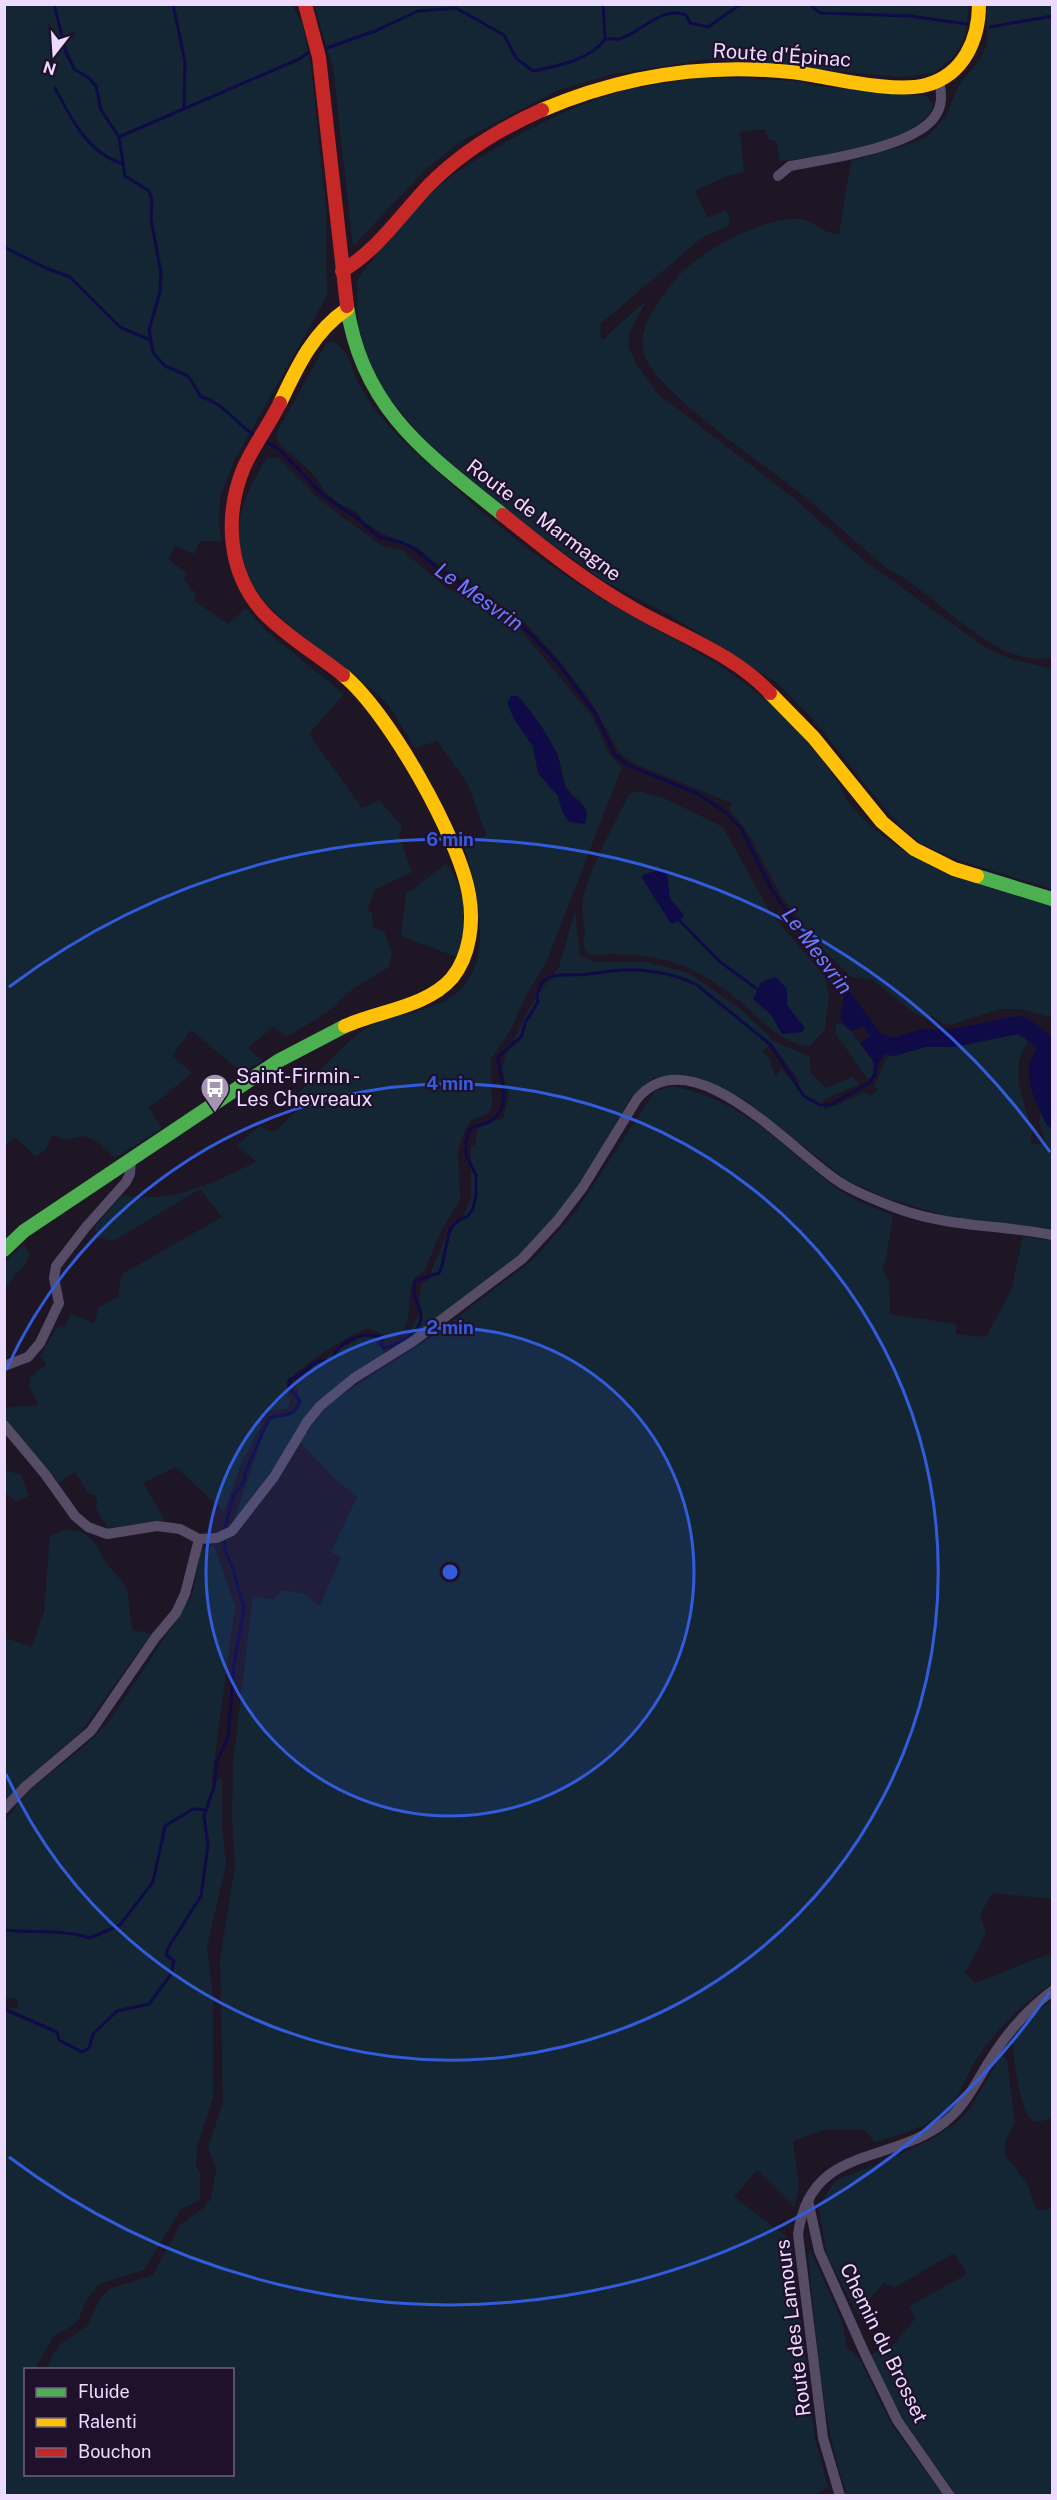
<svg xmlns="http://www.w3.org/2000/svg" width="1057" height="2500" viewBox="0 0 1057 2500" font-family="'Public Sans',sans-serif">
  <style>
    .green { fill: #142633; fill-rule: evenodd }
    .water { fill: #0e0b47 }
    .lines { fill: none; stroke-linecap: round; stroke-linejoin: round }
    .stream { stroke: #0e0b47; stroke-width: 3 }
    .river { stroke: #0e0b47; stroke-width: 18 }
    .street { stroke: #574c65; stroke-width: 10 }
    .fast { stroke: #4caf50; stroke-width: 14 }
    .slow { stroke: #ffc107; stroke-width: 14 }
    .jam { stroke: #c62828; stroke-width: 14 }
    .ring { fill: none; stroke: #325cdc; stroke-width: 3 }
    .labels { text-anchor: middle; stroke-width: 4.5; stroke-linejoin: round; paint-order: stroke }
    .street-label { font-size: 20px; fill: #eddaff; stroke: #1f102b }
    .poi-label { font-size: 20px; fill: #eddaff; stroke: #1f102b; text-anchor: start }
    .water-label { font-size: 21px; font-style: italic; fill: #687dff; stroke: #1f102b }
    .centre { fill: #325cdc; stroke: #1f102b; stroke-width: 3 }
    .ring-label { font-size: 18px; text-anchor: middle; font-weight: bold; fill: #325cdc; stroke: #1f102b; stroke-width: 4.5; stroke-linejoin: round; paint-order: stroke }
  </style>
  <rect width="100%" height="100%" fill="#1e1625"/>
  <g class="green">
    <path d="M5 4 292 5 303 26 311 67 326 209 327 296 234 461 220 496 219 527 222 541H200L194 554 176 546 168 559 186 573 184 580 196 594 194 601 228 624 246 608 266 631 344 694 309 734 362 808 379 800 402 826 399 836 412 872 376 889 367 910 372 913 373 928 384 931 392 953 389 967 354 988 326 1013 287 1037 273 1027 248 1048 263 1061 241 1072 191 1030 172 1056 192 1073 149 1108 162 1128 115 1158 97 1141 83 1136 66 1140 52 1135C48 1146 46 1152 35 1156L15 1137 5 1145Z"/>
    <path d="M969 4 965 37 953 57 933 73 900 77 708 59 614 74 558 90 463 140 427 168 353 246 333 68 314 5Z"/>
    <path d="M987 5H1052V657C994 671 935 590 886 568 857 543 829 517 800 493 767 466 649 388 643 350 639 325 660 299 674 281 698 251 763 216 802 219 813 220 820 233 839 234L851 161 919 141 931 133 947 114 959 85 980 59 987 44Z"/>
    <path d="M707 77 796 81 817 86 927 96 933 105C925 142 813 158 780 161L776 141 769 140 765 129 740 132 744 172 727 176 695 191 708 218 726 210 730 219 728 226 703 237 600 324 601 340 612 335 605 337 646 301 630 332 628 347 637 365 657 393 796 500 862 559 986 648 1011 659 1052 669V889L958 860 918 842 889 814 812 718 777 683 673 617 602 580 524 524 431 447 386 395 369 368 358 328 357 280C384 244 416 202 453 175 493 147 557 112 603 97 636 86 672 82 707 77Z"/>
    <path d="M333 341C350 351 352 371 361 388 383 428 422 457 454 487 503 532 555 571 612 605 657 631 704 652 746 684 780 710 809 740 833 775 840 784 843 795 850 804 901 866 979 885 1052 906V1012L1050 1017 1020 1009H1001L953 1024H943L932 1016 923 1017 913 1012 873 980 851 977 817 943 780 894 747 831 729 809 731 803 633 763 619 752 592 703 558 659 527 625 490 596 434 562 417 547 388 536 364 522 357 512 340 504 325 492 314 475 279 443 276 434 326 344Z"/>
    <path d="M267 458H279L320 500 382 546 402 550 445 587 477 600 518 627 592 716 610 756 622 767 546 963 527 994 510 1031 491 1059 492 1107 487 1114 471 1120 464 1132 458 1150 460 1200 441 1231 424 1272C394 1284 427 1335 385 1339L384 1334 368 1328C337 1342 311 1359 286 1382L290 1402 287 1409 263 1411 261 1426 242 1462 224 1512 176 1467 143 1483 165 1520 108 1528 95 1507 98 1501 94 1494H89L75 1472 59 1483 5 1419 4 1408 39 1405 29 1387 30 1377 46 1365 40 1355 58 1326 65 1327 70 1314 94 1323 99 1307 118 1296 122 1274 222 1217 200 1189 113 1241 98 1237 94 1228 122 1195C175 1204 210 1184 256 1162L237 1145 259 1126 274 1132 300 1108 292 1100C313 1079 341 1045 365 1029 383 1017 405 1016 425 1009 440 1004 458 996 467 982 491 948 476 885 465 848L486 835 468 784 437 741 415 748C404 732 394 709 379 696 299 625 184 584 267 458ZM513 717 558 755 566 787 585 807 588 814 562 811 558 796 538 773 533 747Z"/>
    <path d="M639 791 666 799 723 827 771 914 824 975 829 993 825 1029 810 1046C781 1044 762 1020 741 1002 690 961 655 951 590 955 580 947 585 941 585 930 584 920 581 912 583 902 585 875 617 820 629 794Z"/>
    <path d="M446 864C468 888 466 928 457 957L401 936 406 894Z"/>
    <path d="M575 911 580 956 595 962H647L689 973 742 1010 775 1042 809 1056 811 1073 826 1088 852 1077 860 1084 823 1100 825 1110 865 1092 870 1096 878 1090 874 1086 888 1056 910 1039 959 1040 1009 1030 1023 1022 1034 1025 1037 1034C1004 1058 1023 1100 1033 1132L1030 1139 1032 1144H1046L1039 1123 1040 1112 1047 1125 1052 1129V1231L946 1216 886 1198 845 1179 744 1099 687 1075 654 1077 631 1097 597 1157 565 1205 517 1260 449 1311 393 1349 409 1332 418 1316 421 1284 427 1282 447 1234 463 1216 471 1198V1147L475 1146 478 1127 503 1118 509 1094 502 1069 505 1057 532 1003 559 967ZM772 1044 800 1082 795 1085 782 1069 775 1076 769 1057 762 1051Z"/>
    <path d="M841 1023 851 1031 874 1063 873 1074 868 1079 835 1033 836 1024Z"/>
    <path d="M673 1086C748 1102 781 1147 839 1190 854 1201 875 1208 893 1215L886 1258 882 1270 889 1281 890 1314 956 1324V1334L986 1337 1011 1291 1023 1236 1052 1241V1899L993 1893 980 1914 986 1934 965 1973 975 1983C1001 1974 1026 1961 1052 1954V1983C1026 2001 998 2028 980 2054 966 2073 962 2096 943 2112 923 2129 899 2135 875 2142L864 2130H824L793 2141 799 2187 794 2207 757 2170 734 2197 791 2240 815 2439 828 2487 812 2496 5 2495 4 2009 17 2008 18 1999 5 1998V1821L25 1794 88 1743 110 1720 192 1596 201 1550 214 1545 235 1606 211 1785 222 1777V1828L226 1865 207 1946 213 1996V2098L197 2147 196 2165 200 2173V2200L181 2209 144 2270 99 2284 84 2304 79 2319 72 2326 53 2337 35 2369 26 2370V2474H232V2370L45 2369 59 2345 87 2326 100 2299 109 2289 153 2275 180 2225 203 2208 211 2199 216 2170 208 2147 223 2103 220 1959 235 1867 232 1817 233 1762 253 1596 273 1600 282 1590 304 1594 320 1606 341 1557 331 1552 357 1497 334 1478 300 1442 328 1404 430 1338 534 1259 577 1210 655 1091Z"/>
    <path d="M23 1245 30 1253 26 1263 5 1287V1262Z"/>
    <path d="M364 1336 376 1338 377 1344 383 1347V1354L348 1377 243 1512 235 1517 264 1431 273 1419 290 1415 300 1404 296 1385C312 1362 341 1348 364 1336Z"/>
    <path d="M5 1470 21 1475 29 1496 16 1501C2 1494 4 1485 5 1470Z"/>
    <path d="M65 1530C98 1530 95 1552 112 1570 117 1576 123 1580 126 1588 130 1601 129 1616 133 1630L151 1634 81 1732 26 1779 5 1803V1638L32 1647 44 1611 50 1536Z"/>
    <path d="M1052 2000V2118C1045 2120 1037 2124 1031 2119 1021 2111 1009 2046 1015 2034 1021 2022 1042 2009 1052 2000Z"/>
    <path d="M1003 2053 1007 2062 1015 2123 1006 2139 1004 2154 1027 2183 1037 2211 1052 2208V2495H956L899 2414 871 2354 892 2346 915 2319 910 2306 967 2274 954 2253 894 2288 884 2283 874 2293 859 2316 827 2256 819 2209 826 2194 836 2180 883 2162 930 2140 955 2124 970 2109Z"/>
    <path d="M810 2249 842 2322 847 2347 860 2360 891 2424 943 2495H847C820 2419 817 2335 808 2256Z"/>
  </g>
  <g class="water">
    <path d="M511 696H518C533 714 547 732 557 754 561 764 561 776 565 786 572 803 592 801 585 824L569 822 562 811 558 796 538 773 533 747 513 717 507 702Z"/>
    <path d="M663 868 667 873 670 898 684 915 680 921 671 924 642 878 643 875Z"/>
    <path d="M776 977 787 989V1005L804 1027 803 1032 782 1034 771 1015 753 999 761 982Z"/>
    <path d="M850 992 887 1042 886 1051 877 1066 860 1043 870 1036 863 1026 851 1031C831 1014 846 1012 843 994Z"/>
    <path d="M1052 1036V1129L1047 1125C1031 1093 1014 1060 1052 1036Z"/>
  </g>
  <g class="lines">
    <g class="stream">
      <path d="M54 4 66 52 74 69 89 78 96 86 101 110 119 137 125 176 149 191 152 200 151 219 161 273 160 292 149 330 153 353 165 366 188 376 201 397C225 403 235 424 256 436"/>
      <path d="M173 4 185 62 184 109"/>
      <path d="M603 4 605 39"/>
      <path d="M812 4 813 8 821 13 910 16 967 24"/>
      <path d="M990 27 1052 16"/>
      <path d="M327 48 375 31 418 11 456 8 504 35 516 58 533 71C557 66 591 60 605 39 610 38 615 40 619 39 641 33 661 5 686 15L690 23 708 27 741 4"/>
      <path d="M55 88C70 117 88 153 121 163"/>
      <path d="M119 137 297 60 308 53"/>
      <path d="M4 247 46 268 70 277 120 327 150 340"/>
      <path d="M264 441 280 450 324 496 356 517 379 537 403 543 416 550 435 566 514 617 557 662 595 713 615 755 628 765 696 793 724 811 741 828 772 890 810 945 837 971 849 995"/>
      <path d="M680 921 719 961 757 989"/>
      <path d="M224 1531 233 1496 244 1482 245 1473 269 1418C284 1413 294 1419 300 1401L289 1387 290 1379C306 1377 312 1356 329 1361 335 1357 334 1354 338 1349 349 1337 369 1331 383 1338L381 1345 384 1348C396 1345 420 1333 421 1319 422 1305 410 1296 415 1281L439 1273C450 1252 441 1223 467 1217L473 1209 476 1195V1175L466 1155V1141L470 1129C477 1125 486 1125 492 1120 513 1106 499 1077 498 1057L521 1037 526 1021 538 1002C536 997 537 994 539 989 544 969 574 977 589 974 609 971 627 968 648 971 665 973 682 977 697 985L771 1045 804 1096 820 1105H830L869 1083 875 1075 876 1062"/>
      <path d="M4 1930C33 1933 63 1929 90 1938L120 1925 153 1882 165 1826 193 1809 206 1810"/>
      <path d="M4 2009 57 2032 59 2040 82 2052 89 2048 93 2034 117 2011 149 2004 171 1974 174 1961 166 1955 168 1948 201 1896 208 1845 204 1816 214 1787 217 1761 228 1737 234 1665 244 1608 233 1569 225 1550 224 1538"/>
    </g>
    <path class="river" d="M880 1043 893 1047 924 1038H954L1017 1025C1032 1027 1038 1043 1052 1046"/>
    <g class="street">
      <path d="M778 176 790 166C828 159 908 148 933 119 943 107 942 94 939 80"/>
      <path d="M4 1366 28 1357 40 1343 59 1303 54 1278 56 1266 86 1227 126 1182 130 1174 131 1159"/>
      <path d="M4 1425 45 1474 75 1516 88 1527 107 1534 157 1526 180 1529 199 1539"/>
      <path d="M199 1539 217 1538 232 1531 274 1477 307 1422 320 1406 354 1378 412 1342 522 1259 557 1221 583 1187 637 1099C692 1033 795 1155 841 1183 859 1194 880 1202 899 1209 948 1227 1002 1225 1052 1235"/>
      <path d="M4 1809 26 1786 91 1731 155 1638 176 1613 185 1594 199 1539"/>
      <path d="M808 2200 819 2251 865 2354 897 2420 950 2496"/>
      <path d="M840 2496 823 2438 798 2234C810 2148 882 2164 938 2127 967 2108 977 2078 996 2051 1011 2028 1031 2007 1052 1991"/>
    </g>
    <g class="fast">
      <path d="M347 306C362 409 427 454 503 515"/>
      <path d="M977 876 1052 899"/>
      <path d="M4 1250 24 1231 278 1061 345 1026"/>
    </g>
    <g class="slow">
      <path d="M542 110C621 76 705 63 791 72 827 76 892 94 926 85 964 75 979 39 979 4"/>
      <path d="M280 403C297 367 313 332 347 309"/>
      <path d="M343 675C387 710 460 839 469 895 474 922 470 956 452 978 427 1007 378 1011 345 1026"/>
      <path d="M770 693 814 738 882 822 914 849 954 869 977 876"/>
    </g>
    <g class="jam">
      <path d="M305 4 319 57 347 306"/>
      <path d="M342 271C378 250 402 213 430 184 462 152 501 128 542 110"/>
      <path d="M280 403C269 425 254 445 244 467 224 515 227 573 264 613 287 637 317 654 343 675"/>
      <path d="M503 515C545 549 586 582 634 609 679 635 734 654 770 693"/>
    </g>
  </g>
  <circle cx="450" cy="1572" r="244" fill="#325cdc" fill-opacity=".12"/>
  <g class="ring">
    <circle cx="450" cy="1572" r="244"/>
    <path d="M6 1370A488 488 0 1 1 6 1774"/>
    <path d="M1050 1992A732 732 0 0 1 9 2157M9 987A732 732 0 0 1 1050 1152"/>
  </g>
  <defs>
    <g id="bus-pin" transform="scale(1.5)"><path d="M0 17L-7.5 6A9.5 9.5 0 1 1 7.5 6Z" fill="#a595b3" stroke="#1f102b"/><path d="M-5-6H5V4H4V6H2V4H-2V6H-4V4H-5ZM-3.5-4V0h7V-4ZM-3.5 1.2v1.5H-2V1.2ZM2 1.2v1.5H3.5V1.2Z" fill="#fff"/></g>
  </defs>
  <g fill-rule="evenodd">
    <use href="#bus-pin" x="215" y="1088"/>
  </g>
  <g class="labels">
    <g class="street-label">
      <text transform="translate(782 55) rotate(4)" y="7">Route d'Épinac</text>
      <text transform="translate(544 520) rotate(37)" y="7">Route de Marmagne</text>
      <text transform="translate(793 2328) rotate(-97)" y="7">Route des Lamours</text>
      <text transform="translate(884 2343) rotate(64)" y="7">Chemin du Brosset</text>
    </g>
    <g class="poi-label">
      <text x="236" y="1083">Saint-Firmin -<tspan x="236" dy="23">Les Chevreaux</tspan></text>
    </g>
    <g class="water-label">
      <text transform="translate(479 597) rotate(35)" y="7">Le Mesvrin</text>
      <text transform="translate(817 951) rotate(53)" y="7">Le Mesvrin</text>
    </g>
  </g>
  <circle cx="450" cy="1572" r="9" class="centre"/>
  <g class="ring-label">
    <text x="450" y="846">6 min</text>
    <text x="450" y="1090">4 min</text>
    <text x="450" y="1334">2 min</text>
  </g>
  <rect width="1057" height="2500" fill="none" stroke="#eddaff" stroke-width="12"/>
  <rect x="24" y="2368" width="210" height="108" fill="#1f102b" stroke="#716180" stroke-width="1.5"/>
  <rect x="36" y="2388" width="30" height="9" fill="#4caf50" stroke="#716180" stroke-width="1.5"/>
  <text x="78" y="2398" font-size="18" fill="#eddaff">Fluide</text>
  <rect x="36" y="2418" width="30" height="9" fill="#ffc107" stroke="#716180" stroke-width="1.5"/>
  <text x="78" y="2428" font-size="18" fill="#eddaff">Ralenti</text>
  <rect x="36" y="2448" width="30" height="9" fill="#c62828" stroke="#716180" stroke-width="1.5"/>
  <text x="78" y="2458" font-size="18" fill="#eddaff">Bouchon</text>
  <g transform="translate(54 54) rotate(197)" stroke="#1f102b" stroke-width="4.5" paint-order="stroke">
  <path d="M0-4.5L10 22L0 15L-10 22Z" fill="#eddaff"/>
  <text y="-9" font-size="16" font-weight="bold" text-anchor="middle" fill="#eddaff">N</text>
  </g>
</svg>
